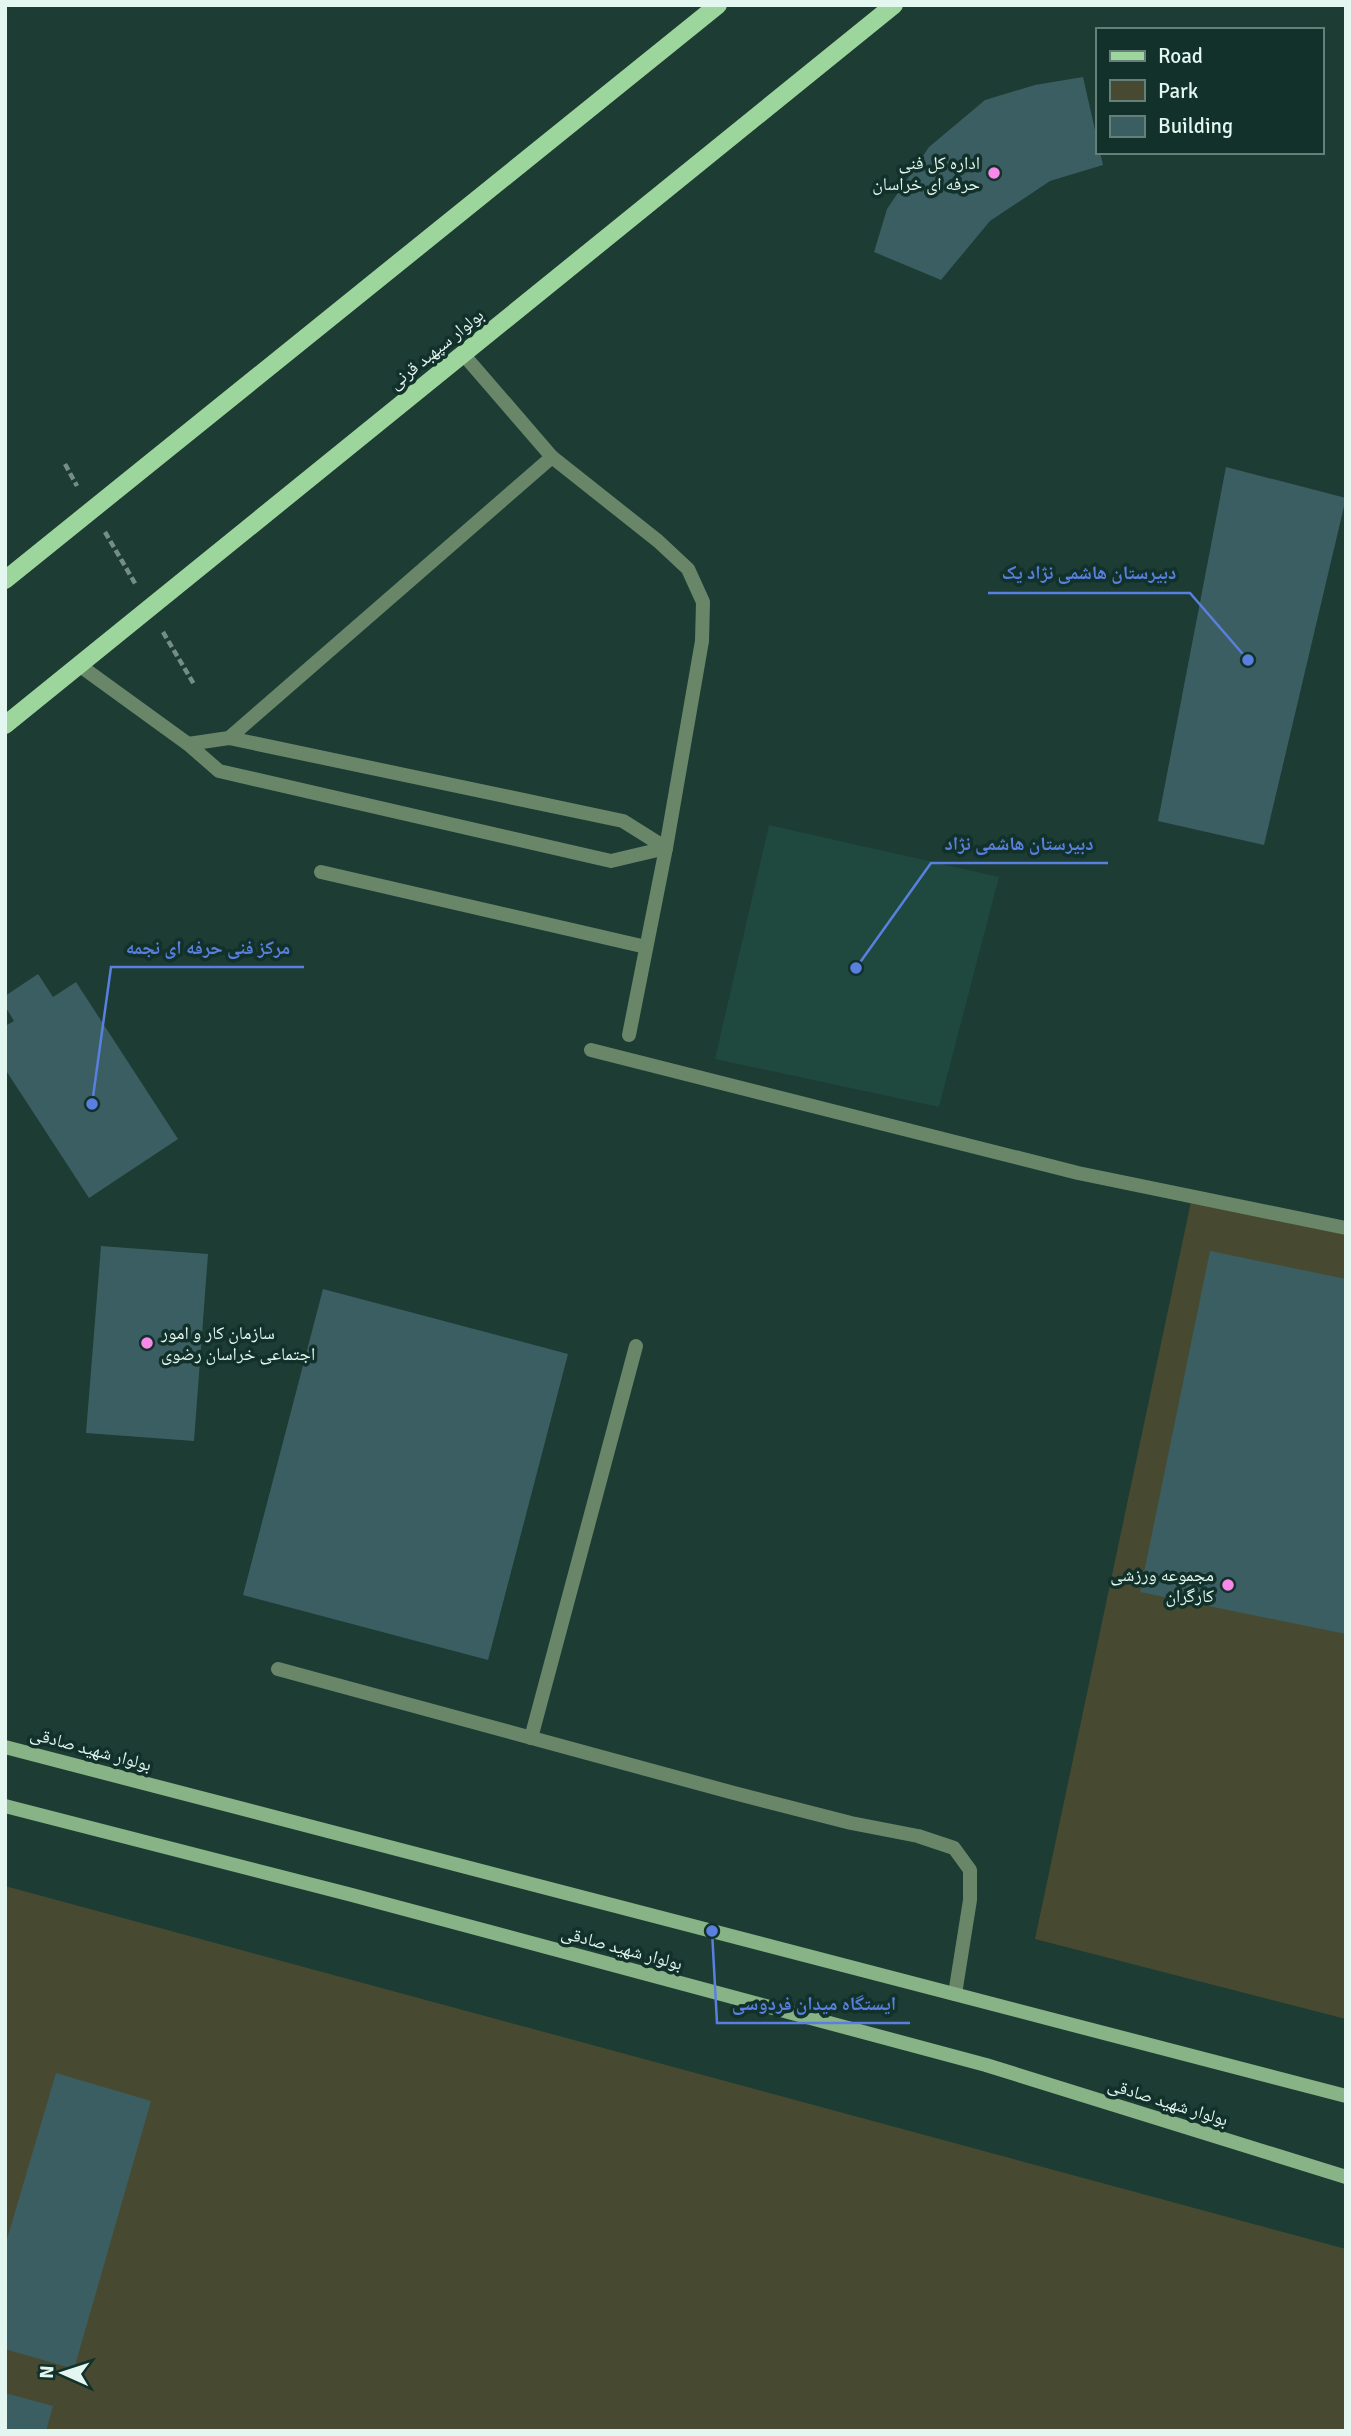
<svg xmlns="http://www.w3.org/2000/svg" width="1351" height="2436" viewBox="0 0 1351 2436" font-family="Signika,'Noto Naskh Arabic',sans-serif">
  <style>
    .built { fill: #1f493f }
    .green { fill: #474a31 }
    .building { fill: #3b5e62 }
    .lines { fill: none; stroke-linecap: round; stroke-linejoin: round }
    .path { stroke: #748e87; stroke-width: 4.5; stroke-dasharray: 7 3.5; stroke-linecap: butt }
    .service { stroke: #6a8669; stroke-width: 14 }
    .secondary { stroke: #87b386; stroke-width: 14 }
    .primary { stroke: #9dd69c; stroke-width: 18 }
    .poi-dot { fill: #f888ea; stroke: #11312a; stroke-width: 2.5 }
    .labels { text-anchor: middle; stroke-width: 7; stroke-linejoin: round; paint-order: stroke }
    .poi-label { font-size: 18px; fill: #e4f6f0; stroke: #11312a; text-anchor: end }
    .street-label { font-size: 18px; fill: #e4f6f0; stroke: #11312a }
    .leader { fill: none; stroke: #5980df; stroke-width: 2.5 }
    .callout-dot { fill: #5980df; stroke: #11312a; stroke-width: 2.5 }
    .callout-label { font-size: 19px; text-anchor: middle; font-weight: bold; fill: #5980df; stroke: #11312a; stroke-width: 7; stroke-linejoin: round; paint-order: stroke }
  </style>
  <rect width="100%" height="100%" fill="#1c3c34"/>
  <path class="built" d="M769 825 999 877 939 1107 715 1059Z"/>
  <g class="green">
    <path d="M1192 1197 1346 1231V2019L1035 1939Z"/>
    <path d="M5 1886 1346 2249V2431H5Z"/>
  </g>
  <g class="building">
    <path d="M1083 77 1097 139V152H1100L1103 165 1050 181 990 221 941 280 874 252 887 209 929 147 985 100 1035 85Z"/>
    <path d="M1226 467 1346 498 1264 845 1158 821Z"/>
    <path d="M38 974 53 997 76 982 178 1139 89 1198 5 1069V1026L14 1021 5 1006V996Z"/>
    <path d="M101 1246 208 1254 194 1441 86 1433Z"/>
    <path d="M1210 1251 1346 1279V1634L1140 1592Z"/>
    <path d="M323 1289 568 1354 488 1660 243 1595Z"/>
    <path d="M56 2073 151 2101 74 2369 5 2349V2246Z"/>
    <path d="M5 2393 53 2406 46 2431H5Z"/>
  </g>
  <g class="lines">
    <g class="path">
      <path d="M65 464 77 486"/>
      <path d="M105 532 136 585"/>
      <path d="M163 632 195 686"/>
    </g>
    <g class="service">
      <path d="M463 354 552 457 658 541 688 569 703 602 702 641 666 848 629 1035"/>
      <path d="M79 665 188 744 219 771 611 861 666 848"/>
      <path d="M229 738 552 457"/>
      <path d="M188 744 229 738 623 821 666 848"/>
      <path d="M321 872 646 947"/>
      <path d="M591 1050 1078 1173 1346 1228"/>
      <path d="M278 1669 734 1793 851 1823 918 1836 954 1848 970 1870V1900L955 1994"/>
      <path d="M531 1738 636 1346"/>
    </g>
    <g class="secondary">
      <path d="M5 1747 1346 2096"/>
      <path d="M5 1806 352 1895 986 2065 1346 2177"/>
    </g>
    <g class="primary">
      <path d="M5 580 718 5"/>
      <path d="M5 725 894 5"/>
    </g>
  </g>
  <g class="poi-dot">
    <circle cx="994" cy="173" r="7"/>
    <circle cx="147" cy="1343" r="7"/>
    <circle cx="1228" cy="1585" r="7"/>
  </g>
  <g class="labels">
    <g class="poi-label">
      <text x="980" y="169">اداره کل فنی<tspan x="980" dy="21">حرفه ای خراسان</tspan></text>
      <text x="161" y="1339" text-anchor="start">سازمان کار و امور<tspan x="161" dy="21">اجتماعی خراسان رضوی</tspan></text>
      <text x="1214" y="1581">مجموعه ورزشی<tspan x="1214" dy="21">کارگران</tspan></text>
    </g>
    <g class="street-label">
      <text transform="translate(436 349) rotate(-39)" y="6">بولوار سپهبد قرنی</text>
      <text transform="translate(91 1749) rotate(15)" y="6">بولوار شهید صادقی</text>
      <text transform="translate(622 1948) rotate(15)" y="6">بولوار شهید صادقی</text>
      <text transform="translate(1168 2102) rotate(17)" y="6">بولوار شهید صادقی</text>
    </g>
  </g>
  <path class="leader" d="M1248 660L1190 593H988M856 968L931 863H1108M92 1104L111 967H304M712 1931L717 2023H910"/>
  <g class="callout-dot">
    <circle cx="1248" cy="660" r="7"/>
    <circle cx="856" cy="968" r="7"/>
    <circle cx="92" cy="1104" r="7"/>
    <circle cx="712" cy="1931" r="7"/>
  </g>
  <g class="callout-label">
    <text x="1089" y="579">دبیرستان هاشمی نژاد یک</text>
    <text x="1019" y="850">دبیرستان هاشمی نژاد</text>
    <text x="208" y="954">مرکز فنی حرفه ای نجمه</text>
    <text x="814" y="2010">ایستگاه میدان فردوسی</text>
  </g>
  <rect width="1351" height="2436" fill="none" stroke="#e4f6f0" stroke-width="14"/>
  <rect x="1096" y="28" width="228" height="126" fill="#11312a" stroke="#658079" stroke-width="2"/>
  <rect x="1110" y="51" width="35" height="10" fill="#9dd69c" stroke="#658079" stroke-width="2"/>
  <text x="1158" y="63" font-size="21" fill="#e4f6f0">Road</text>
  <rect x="1110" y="80" width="35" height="21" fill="#474a31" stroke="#658079" stroke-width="2"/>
  <text x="1158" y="98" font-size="21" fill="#e4f6f0">Park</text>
  <rect x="1110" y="116" width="35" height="21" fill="#3b5e62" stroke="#658079" stroke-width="2"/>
  <text x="1158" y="133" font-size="21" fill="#e4f6f0">Building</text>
  <g transform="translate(63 2373) rotate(273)" stroke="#11312a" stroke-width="5" paint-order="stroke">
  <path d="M0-5L12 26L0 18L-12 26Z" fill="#e4f6f0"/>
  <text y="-10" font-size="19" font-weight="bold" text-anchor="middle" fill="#e4f6f0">N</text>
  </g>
</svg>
